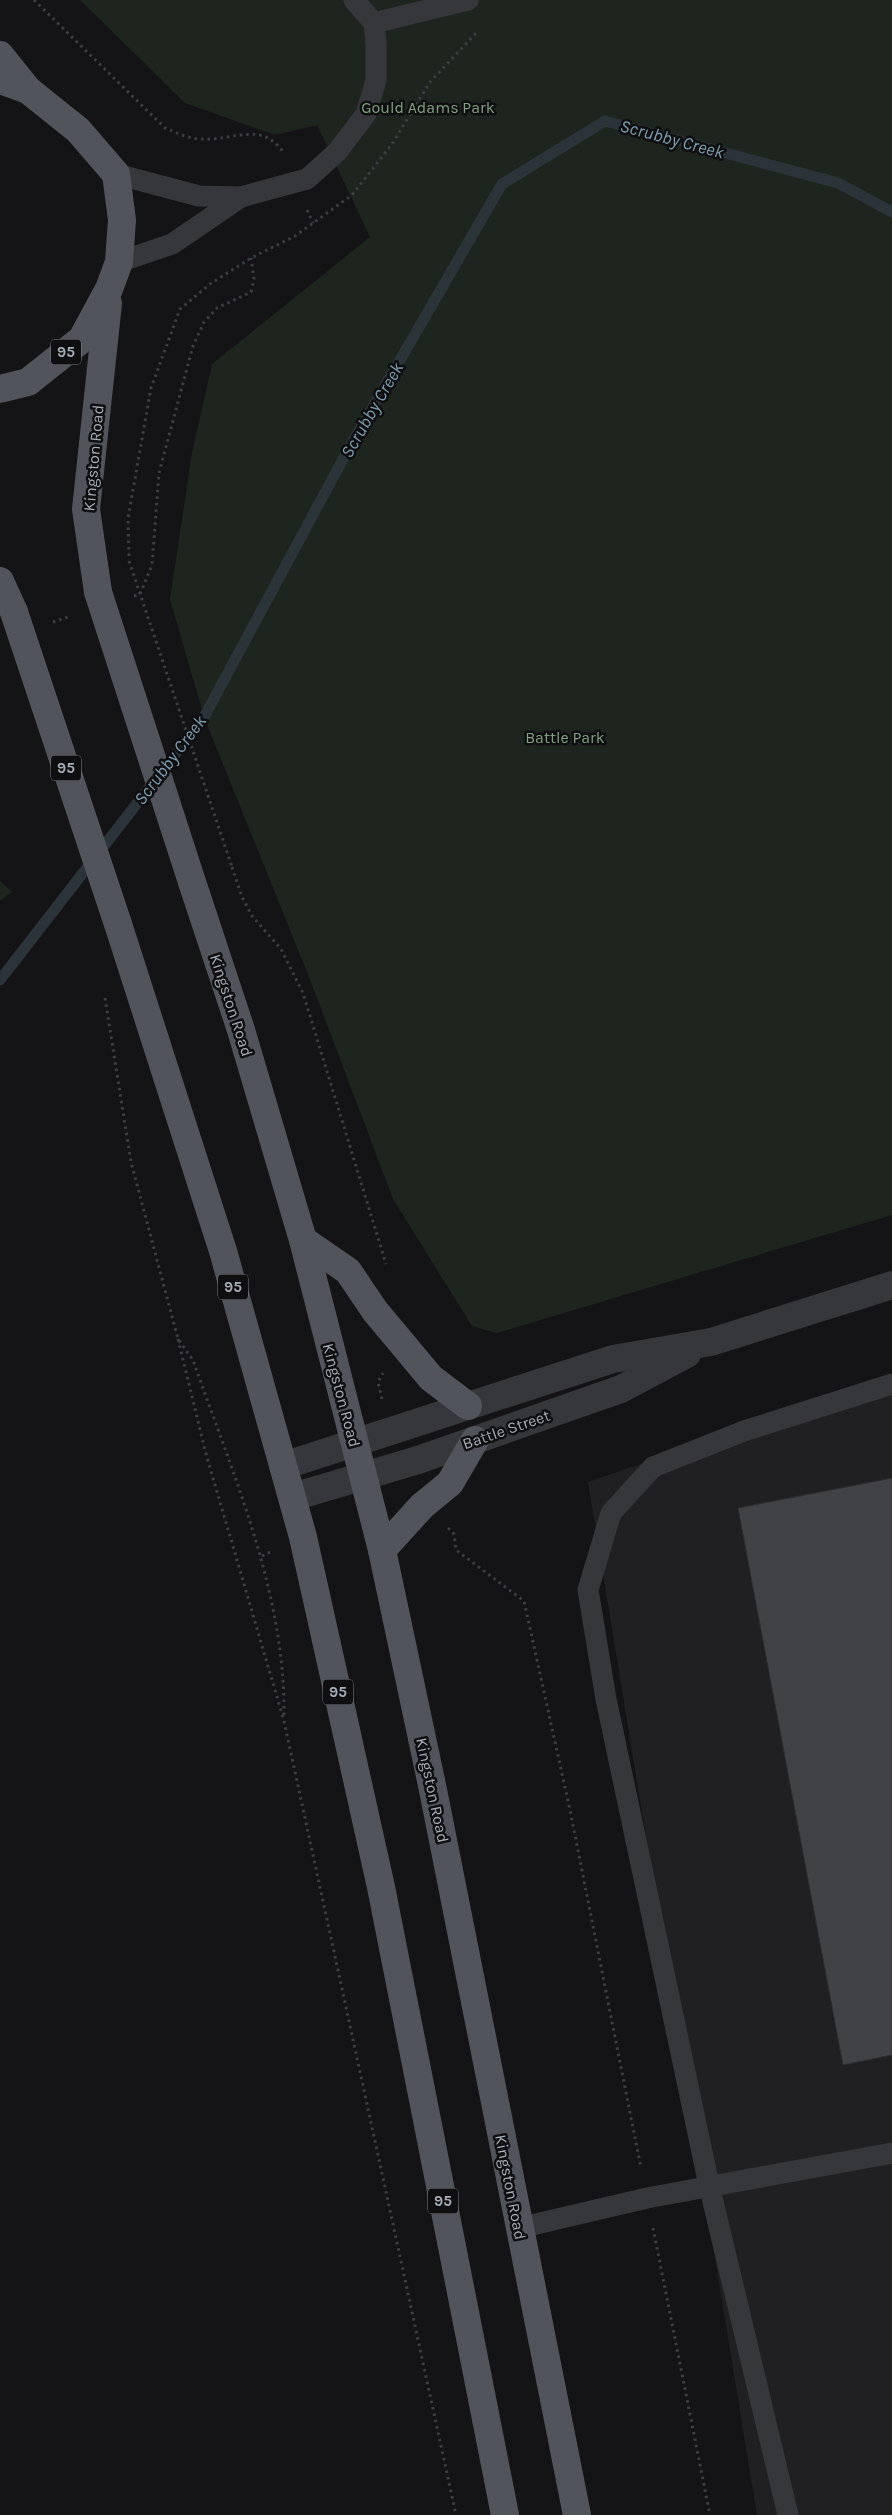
<svg xmlns="http://www.w3.org/2000/svg" width="892" height="2515" viewBox="0 0 892 2515" font-family="Karla,sans-serif">
  <style>
    .built { fill: #202023 }
    .green { fill: #1e251e }
    .lines { fill: none; stroke-linecap: round; stroke-linejoin: round }
    .stream { stroke: #2a3439; stroke-width: 11 }
    .building { fill: #404246; stroke: #2e2e32 }
    .path { stroke: #3b3e42; stroke-width: 3; stroke-dasharray: 2.5 4; stroke-linecap: butt }
    .service { stroke: #35373b; stroke-width: 21 }
    .tertiary { stroke: #35373b; stroke-width: 28 }
    .primary { stroke: #51545a; stroke-width: 28 }
    .path-bridge { stroke: #3b3e42; stroke-width: 3; stroke-dasharray: 2.5 4; stroke-linecap: butt }
    .primary-bridge { stroke: #51545a; stroke-width: 28 }
    .labels { text-anchor: middle; stroke-width: 5; stroke-linejoin: round; paint-order: stroke }
    .shield { fill: #0f0f11; stroke: #797e84; stroke-width: 1 }
    .shield-label { font-size: 15px; font-weight: bold; fill: #a6adb6 }
    .park-label { font-size: 16px; fill: #7fa17d; stroke: #0f0f11 }
    .street-label { font-size: 16px; fill: #a6adb6; stroke: #0f0f11 }
    .water-label { font-size: 18px; font-style: italic; fill: #7d9eb0; stroke: #0f0f11 }
  </style>
  <rect width="100%" height="100%" fill="#141416"/>
  <path class="built" d="M892 1378V2515H757L588 1482Z"/>
  <g class="green">
    <path d="M80 0H892V1215L497 1333 472 1326 393 1199 311 982 204 717 170 599 192 453 212 364 370 237 317 125 275 135 185 103Z"/>
    <path d="M0 881 12 892 0 901Z"/>
  </g>
  <g class="lines">
    <path class="stream" d="M0 980 204 717 349 448 502 184 605 121 838 183 892 212"/>
  </g>
  <path class="building" d="M892 1478V2055L843 2065 738 1508Z"/>
  <g class="lines">
    <g class="path">
      <path d="M34 0 165 128C177 133 189 139 202 139 234 141 261 120 284 153"/>
      <path d="M307 210 313 223"/>
      <path d="M129 556 128 518 151 388 180 309 210 284 251 258 295 236 352 195 392 144 430 82 478 31"/>
      <path d="M134 596 140 594 152 565 159 473 193 346 204 322 217 308 251 292 254 279 251 258"/>
      <path d="M53 622 71 616"/>
      <path d="M232 867 242 897 252 916 281 949 303 993 386 1264"/>
      <path d="M105 998 131 1162 178 1339 193 1360C233 1475 286 1594 284 1718"/>
      <path d="M178 1339 206 1454 284 1721 456 2515"/>
      <path d="M382 1399 378 1382 383 1373"/>
      <path d="M448 1528 454 1534 456 1550 524 1601 570 1810 641 2168"/>
      <path d="M262 1556 272 1551"/>
      <path d="M653 2228 710 2515"/>
    </g>
    <g class="service">
      <path d="M374 23 468 0"/>
      <path d="M116 174 199 196 241 197 307 179 337 152 366 114 376 80V43L374 23 354 0"/>
      <path d="M119 262 172 244 241 197"/>
      <path d="M519 2228 647 2198 892 2153"/>
      <path d="M788 2515 709 2185 606 1699 588 1590 611 1513 653 1467 744 1431 892 1384"/>
    </g>
    <g class="tertiary">
      <path d="M283 1466 613 1359 711 1342 892 1285"/>
      <path d="M293 1497 418 1460 621 1389 687 1354"/>
    </g>
    <g class="primary">
      <path d="M0 55 28 90"/>
      <path d="M0 80 28 90 78 130 116 174 122 220 119 262 109 289 82 339 28 382 0 389"/>
      <path d="M0 581 14 612"/>
      <path d="M98 592 86 509 108 303"/>
      <path d="M192 882 241 1030 303 1240 382 1550 433 1790 577 2515"/>
      <path d="M118 924 223 1251 303 1537 381 1887 505 2515"/>
      <path d="M303 1240 348 1271 375 1311 431 1378 468 1406"/>
      <path d="M382 1550 422 1506 450 1483 475 1440"/>
    </g>
    <path class="path-bridge" d="M129 561 232 867"/>
    <g class="primary-bridge">
      <path d="M98 592 192 882"/>
      <path d="M14 612 118 924"/>
    </g>
  </g>
  <g class="labels">
    <g class="shield">
      <rect x="51" y="339.5" width="30" height="25" rx="4"/>
      <rect x="51" y="755.5" width="30" height="25" rx="4"/>
      <rect x="218" y="1274.5" width="30" height="25" rx="4"/>
      <rect x="323" y="1679.5" width="30" height="25" rx="4"/>
      <rect x="428" y="2188.5" width="30" height="25" rx="4"/>
    </g>
    <g class="shield-label">
      <text x="66" y="357">95</text>
      <text x="66" y="773">95</text>
      <text x="233" y="1292">95</text>
      <text x="338" y="1697">95</text>
      <text x="443" y="2206">95</text>
    </g>
    <g class="park-label">
      <text x="428" y="113">Gould Adams Park</text>
      <text x="565" y="743">Battle Park</text>
    </g>
    <g class="street-label">
      <text transform="translate(93 458) rotate(-85)" y="6">Kingston Road</text>
      <text transform="translate(232 1005) rotate(72)" y="6">Kingston Road</text>
      <text transform="translate(342 1395) rotate(75)" y="6">Kingston Road</text>
      <text transform="translate(506 1429) rotate(-19)" y="6">Battle Street</text>
      <text transform="translate(433 1790) rotate(78)" y="6">Kingston Road</text>
      <text transform="translate(511 2187) rotate(79)" y="6">Kingston Road</text>
    </g>
    <g class="water-label">
      <text transform="translate(672 139) rotate(15)" y="6">Scrubby Creek</text>
      <text transform="translate(372 410) rotate(-60)" y="6">Scrubby Creek</text>
      <text transform="translate(170 760) rotate(-53)" y="6">Scrubby Creek</text>
    </g>
  </g>
</svg>
